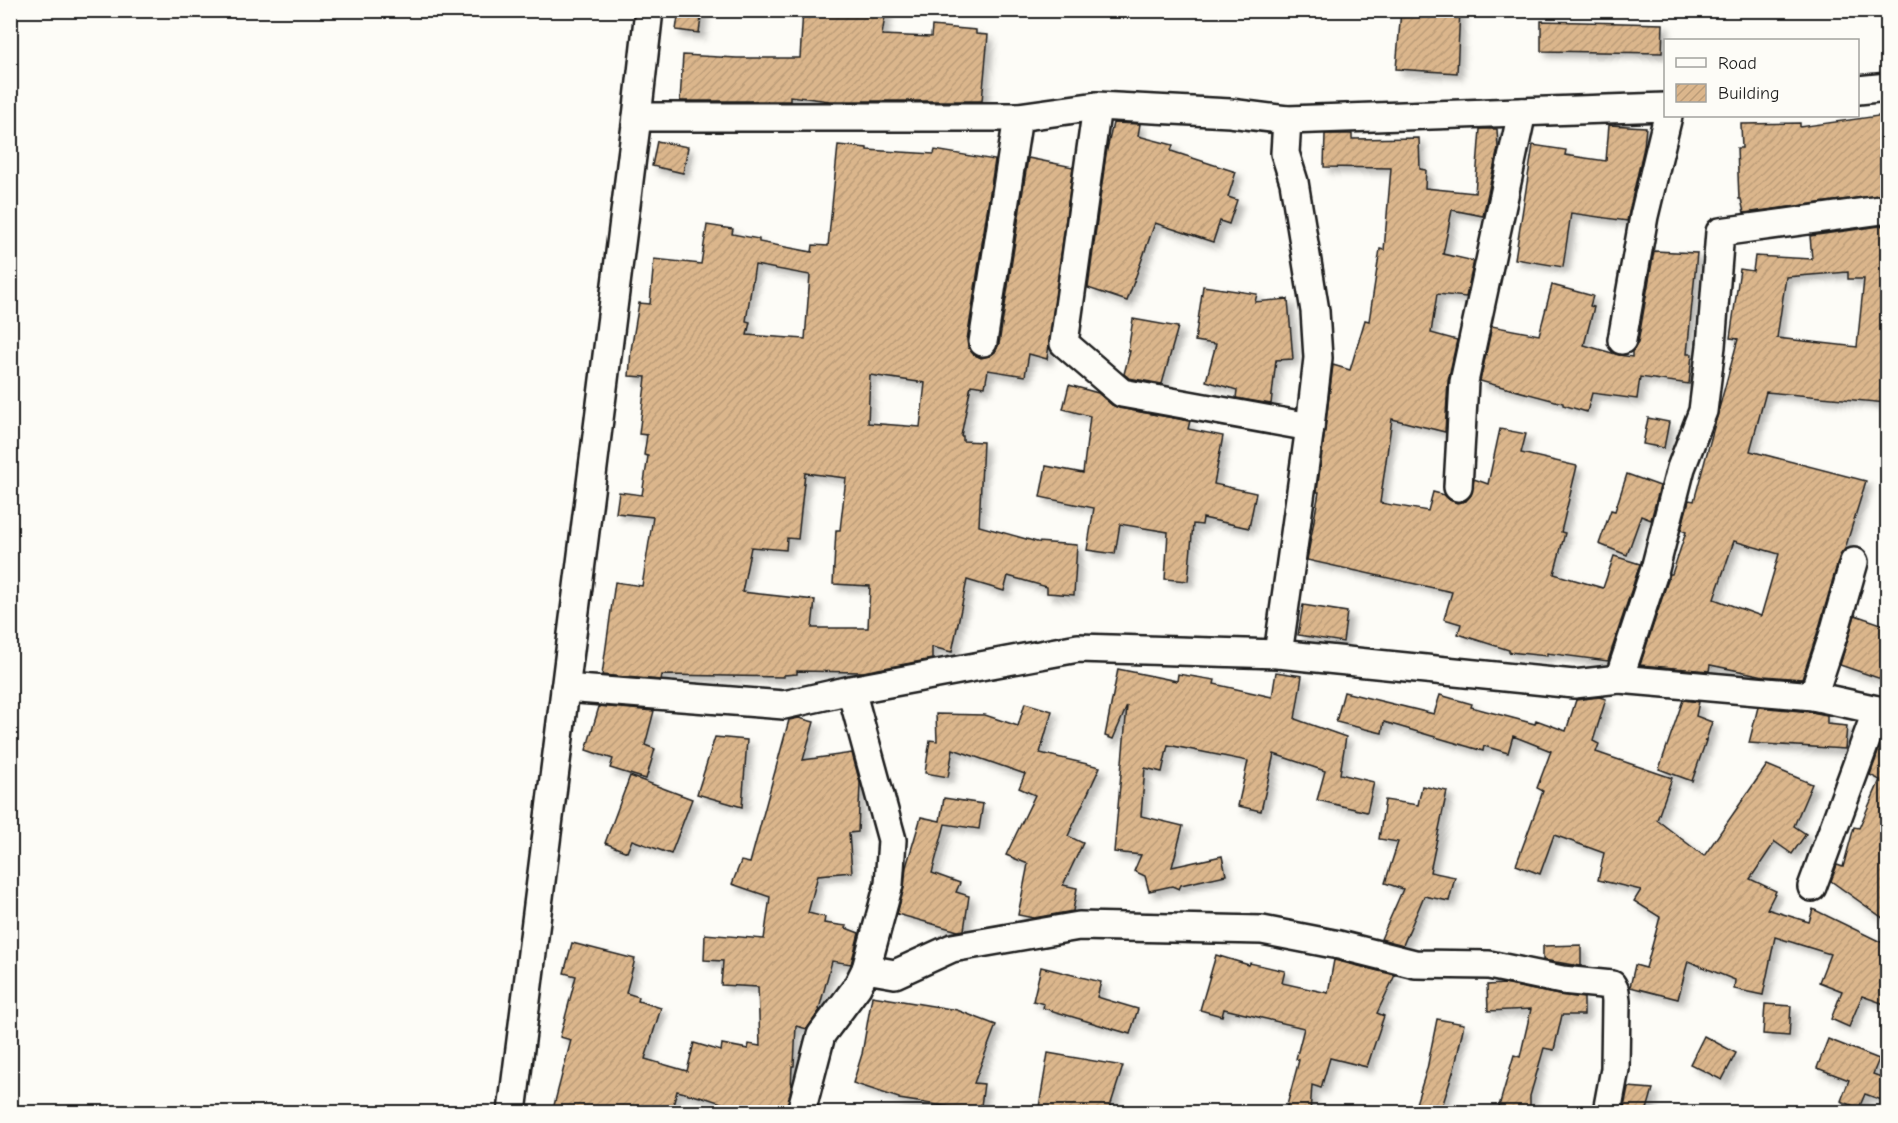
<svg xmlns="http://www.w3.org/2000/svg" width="1898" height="1123" viewBox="0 0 1898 1123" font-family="'Comic Neue',sans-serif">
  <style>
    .building { fill: url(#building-hatch); stroke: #1c1c1c; stroke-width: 1.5; fill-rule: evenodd; filter: url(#shadow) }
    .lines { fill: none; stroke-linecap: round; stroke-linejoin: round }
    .street-casing { stroke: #1c1c1c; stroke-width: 32 }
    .street { stroke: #fdfcf7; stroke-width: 27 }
  </style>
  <defs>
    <pattern id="building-hatch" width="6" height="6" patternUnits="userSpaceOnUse" patternTransform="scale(1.5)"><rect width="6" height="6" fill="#dbb68c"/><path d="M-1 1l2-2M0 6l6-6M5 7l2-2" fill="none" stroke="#bb9c78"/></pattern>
    <filter id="shadow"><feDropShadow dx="5.5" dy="5.5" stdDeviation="3" flood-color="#0004"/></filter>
  </defs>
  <rect width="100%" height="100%" fill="#fdfcf7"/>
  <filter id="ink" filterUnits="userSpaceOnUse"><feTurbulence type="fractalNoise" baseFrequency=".0167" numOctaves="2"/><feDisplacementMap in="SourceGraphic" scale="12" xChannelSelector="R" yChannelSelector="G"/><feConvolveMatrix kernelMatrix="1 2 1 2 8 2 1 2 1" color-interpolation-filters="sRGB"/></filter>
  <g filter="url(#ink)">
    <g class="building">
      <path d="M679 10H702L699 33 676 30Z"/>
      <path d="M803 10H886L882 35 931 37 932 26 976 30V34L988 35 982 101H830L790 96V101H680L683 55 737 58H800Z"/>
      <path d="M1401 10H1460L1457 73 1396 69Z"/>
      <path d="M1541 21 1663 24 1662 53 1541 51Z"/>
      <path d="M1885 115 1887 136V194L1744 213 1741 199H1739L1737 148H1742L1741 124 1800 123V127Z"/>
      <path d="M1113 123 1140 124 1138 136 1173 145 1171 151 1236 172 1228 197 1237 200 1229 224 1220 221 1213 242 1155 223 1127 301 1088 288 1106 154Z"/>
      <path d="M1609 125 1646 127 1644 147 1627 221 1571 213 1563 267 1515 259 1533 145 1566 150 1565 155 1606 161Z"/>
      <path d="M1480 129H1497L1498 148 1483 216 1452 210 1443 254 1474 261 1466 297 1437 294 1431 333 1457 340 1448 381 1445 432 1392 419 1380 503 1428 511 1433 492 1444 495 1450 500 1457 503 1466 501 1471 495 1474 479 1488 484 1500 429 1526 434 1521 453 1577 466 1561 532 1565 533 1554 574 1603 588 1614 556 1640 564 1608 661 1547 653V656L1509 652V650L1458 634 1461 624 1444 619 1452 592 1307 560 1319 492H1317L1333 365 1350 370 1365 320 1369 321 1380 249 1384 250 1391 168 1324 167 1325 134H1352V139L1419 138 1420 169 1426 170 1425 188 1475 193Z"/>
      <path d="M657 141 688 147 683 173 652 166Z"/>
      <path d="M838 145 867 148V150L934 154 935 150 995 160 967 340 968 347 973 354 981 358 989 356 995 352 999 344 1028 158 1073 167 1047 359 1029 354 1025 376 988 370 985 387 971 385 961 436H963V441L983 442 979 526 1037 542 1077 545 1074 595 1047 593V587L1008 576 1004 591 967 580 952 652 932 647V659L863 672 797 671V674L784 675V677L662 675 661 680 602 675 615 582 642 586 653 517 616 513 619 492 642 495 648 456 644 455 647 435 639 434 646 377 629 376 631 350 639 303 650 304 654 259 701 264 707 225 733 229 732 234 759 239V242L812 252 813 245 828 246ZM755 265 810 275 805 339 747 335 750 322 746 321ZM870 375 925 383 920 427 868 423ZM805 473 846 478 840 530H836L833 584 870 586 868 628H812L815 600 742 592 751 547 786 550 787 538 798 539Z"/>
      <path d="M1887 225V403L1766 392 1750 451 1866 481 1845 549 1839 558 1819 628 1802 679 1764 676 1710 665 1709 671 1640 665 1670 574H1672L1686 532 1681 530 1689 500 1694 501 1738 339 1730 338 1740 269 1753 271 1755 256 1812 259 1810 236ZM1848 272V279H1864L1857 347 1777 338 1786 277ZM1734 541 1779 554 1761 616 1714 599Z"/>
      <path d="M1654 251 1697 253 1687 354H1692L1689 384 1640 377 1637 399 1592 393 1587 412 1563 405V403L1480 381 1492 326 1539 335 1552 285 1593 296 1590 306 1594 307 1584 345 1619 355 1632 357V351L1638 343Z"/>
      <path d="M1203 286 1257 294 1255 302 1288 299 1293 359 1276 360 1271 404 1236 398 1237 390 1206 381 1216 344 1195 341Z"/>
      <path d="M1133 319 1178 327 1162 384 1129 378 1124 374 1130 351H1128Z"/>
      <path d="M1069 385 1098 393 1112 405 1119 408 1190 421 1188 429 1223 436 1214 484 1256 493 1249 528 1203 518 1202 525 1193 524 1188 581 1165 579 1168 532 1120 524 1115 554 1087 550 1094 508 1040 497 1046 466 1083 473 1090 416 1063 409Z"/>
      <path d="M1648 418 1669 422 1664 448 1643 444Z"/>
      <path d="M1627 474 1660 486 1651 520 1641 516 1627 555 1599 544 1611 510 1615 511Z"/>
      <path d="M1303 605 1347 612 1343 642 1298 635Z"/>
      <path d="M1855 615 1887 626V681L1840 665Z"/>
      <path d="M1118 669 1177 681 1178 674 1215 680 1214 684 1272 697 1276 672 1302 676 1295 719 1346 737 1340 774 1374 782 1367 812 1317 800 1325 771 1274 754 1261 811 1238 806 1248 761 1168 745 1162 772 1145 768 1141 816 1183 826 1172 867 1222 856 1226 875 1181 885 1179 889 1172 886 1149 891 1145 876 1134 871 1141 855 1114 852 1127 706 1113 739 1105 736Z"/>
      <path d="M1344 692 1434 714 1440 695 1472 704 1471 707 1535 724 1536 720 1566 731 1576 700 1599 697 1606 699 1593 741 1599 744 1596 752 1672 778 1657 820 1704 856 1767 765 1812 784 1794 826 1806 834 1792 854 1775 842 1750 879 1776 891 1767 909 1809 922 1813 909 1887 945V1005L1862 996 1849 1027 1831 1019 1842 991 1819 982 1830 954 1775 937 1763 995 1734 989 1735 980 1688 961 1678 999 1630 987 1635 965 1646 968 1660 917 1634 901 1641 890 1598 880 1604 853 1554 835 1540 874 1516 865 1543 791 1537 788 1551 751 1513 736 1508 753 1484 746 1483 751 1384 722 1382 733 1336 722Z"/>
      <path d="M1683 700 1699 702 1696 716 1712 722 1706 740H1704L1706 741 1692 781 1659 769Z"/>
      <path d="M1025 703 1052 711 1040 753 1100 767 1068 836 1083 843 1063 885 1077 888 1073 911 1034 918 1018 915 1028 864 1006 855 1035 795 1019 788 1025 774 953 749 948 777 925 773 930 740 937 741 936 714 985 715 1018 726Z"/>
      <path d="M598 706 654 711 645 745 655 749 646 779 610 768 613 759 586 750 599 707Z"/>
      <path d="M1758 707 1811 712 1827 715V724L1847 726 1845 749 1749 743Z"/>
      <path d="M799 718 814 722 803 760 852 753 860 783 858 832 849 833 852 872 818 875 808 913 825 917 824 923 847 926 846 928 859 933 851 964 832 961 819 1009 820 1010 807 1029 796 1026 794 1066H792L791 1090 786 1113H752L700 1096V1097L677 1091 671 1113H552L571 1040 560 1037 576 976 564 973 572 943 635 959 626 993 639 997 638 1001 661 1008 645 1059 687 1071 694 1043 721 1051 722 1044 748 1049 749 1044 760 1046 758 987 721 985 723 961 704 960 705 934 764 939 770 897 732 884 741 861 750 863 789 720Z"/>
      <path d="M1887 727V921L1831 881 1837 865 1843 867 1854 827 1859 828 1880 780 1870 775Z"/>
      <path d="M715 737 747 740 742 807 697 794Z"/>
      <path d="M630 776 692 799 671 854 632 840 627 852 605 843Z"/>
      <path d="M1422 786 1447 791 1430 872 1455 877 1449 901 1424 896 1403 945 1381 939 1403 889 1385 883 1398 842 1379 839 1385 800 1418 805Z"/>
      <path d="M944 798 983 804 979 829 945 824 932 873 960 883 956 892 969 896 964 930 958 931 897 914 904 888 906 867 921 817 940 821Z"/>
      <path d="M1581 945V966L1543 960V946Z"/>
      <path d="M1216 955 1249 965 1250 963 1285 971 1282 983 1328 993 1334 960 1395 975 1377 1013 1384 1016 1367 1067 1330 1058 1321 1088 1312 1085 1310 1113H1285L1299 1060 1296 1059 1304 1028 1224 1009 1222 1016 1200 1010Z"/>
      <path d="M1041 967 1101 982 1097 997 1138 1009 1130 1034 1043 1008 1044 1004 1033 1001Z"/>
      <path d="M1504 984 1559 995 1584 998V1015H1562L1554 1050 1544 1048 1530 1096V1113H1497L1514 1055 1520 1057 1531 1009 1488 1011 1487 985Z"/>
      <path d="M872 996 957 1010 996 1025 974 1083 984 1084 980 1113H957L958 1108 899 1099V1098L853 1083 862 1054Z"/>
      <path d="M1765 1004 1791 1006 1789 1036 1763 1034Z"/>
      <path d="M1437 1019 1464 1024 1455 1066 1440 1113H1413L1427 1069Z"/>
      <path d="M1704 1036 1736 1053 1722 1080 1690 1064Z"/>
      <path d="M1828 1039 1879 1059 1873 1074 1887 1079V1102L1865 1094 1859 1108 1841 1101 1849 1080 1817 1068Z"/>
      <path d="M1048 1053 1123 1066 1108 1113H1038Z"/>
      <path d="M1628 1087 1653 1089 1646 1113H1623Z"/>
    </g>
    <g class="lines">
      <g class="street-casing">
        <g id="street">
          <path d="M1858 90 1888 87"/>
          <path d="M1097 106 1064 343 1122 393 1310 427"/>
          <path d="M637 117H1018L1097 106 1230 113 1287 120 1666 107"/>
          <path d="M1622 340 1644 216 1668 116"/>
          <path d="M983 342 1018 117"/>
          <path d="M1458 487 1464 382 1522 112"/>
          <path d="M1278 654 1310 427 1318 358 1315 311 1294 182 1285 153 1287 120"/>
          <path d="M1619 679 1655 569 1681 468 1703 411 1711 346 1720 232 1888 209"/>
          <path d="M565 688 784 705 851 690 1078 648 1278 654 1574 684 1619 679 1813 696 1877 710 1888 711"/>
          <path d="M1813 696 1834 633 1854 562"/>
          <path d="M1812 887 1877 710"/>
          <path d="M866 969 895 974 952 948 1079 926 1262 930 1339 945 1415 964 1489 965 1562 980 1612 985 1615 991 1616 1001 1615 1069 1607 1112"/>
          <path d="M512 1112 637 117 649 10"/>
          <path d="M801 1112 821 1035 857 987 866 969 889 884 892 840 851 690"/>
        </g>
      </g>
      <use href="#street" class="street"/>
    </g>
  </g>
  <rect width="1898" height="1123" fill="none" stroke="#fdfcf7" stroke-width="36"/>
  <rect x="18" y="18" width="1862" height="1087" fill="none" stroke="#1c1c1c" stroke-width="2" filter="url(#ink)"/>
  <rect x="1664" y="39" width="195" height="78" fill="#fdfcf7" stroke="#a3a29f" stroke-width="1.5"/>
  <rect x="1676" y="58" width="30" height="9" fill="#fdfcf7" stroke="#a3a29f" stroke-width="1.5"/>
  <text x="1718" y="69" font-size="18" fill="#1c1c1c">Road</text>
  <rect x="1676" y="84" width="30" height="18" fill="url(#building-hatch)" stroke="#a3a29f" stroke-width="1.5"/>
  <text x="1718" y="99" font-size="18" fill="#1c1c1c">Building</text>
</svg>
